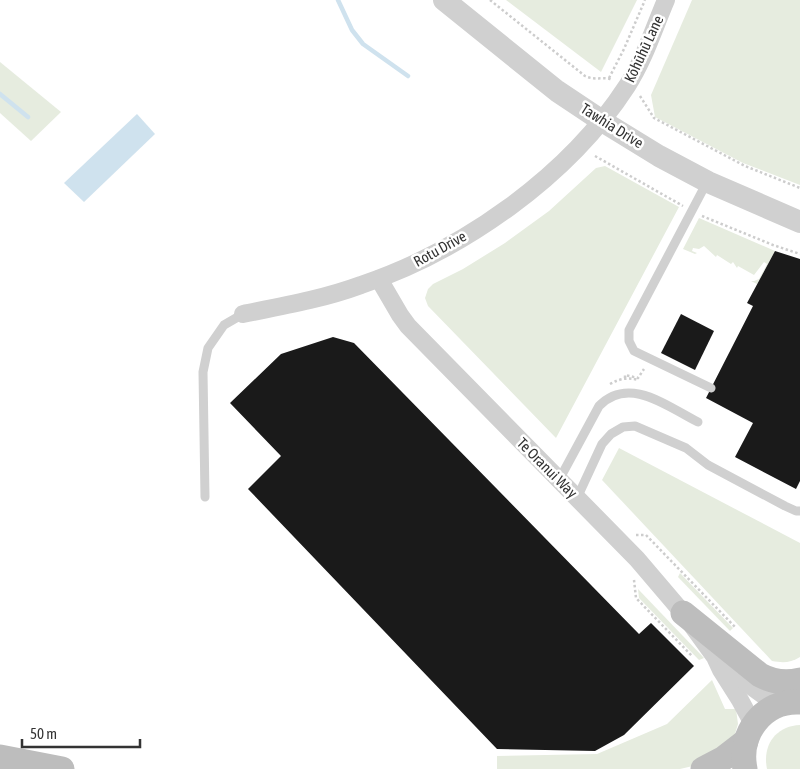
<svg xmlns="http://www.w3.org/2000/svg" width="800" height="769" viewBox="0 0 800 769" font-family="'Asap Condensed',sans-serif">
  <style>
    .green { fill: #e6ecdf }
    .water { fill: #cfe2ee }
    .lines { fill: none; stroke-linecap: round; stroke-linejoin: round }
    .stream { stroke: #cfe2ee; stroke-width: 4.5 }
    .building { fill: #1a1a1a }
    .path { stroke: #cdcdcd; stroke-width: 2.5; stroke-dasharray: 2.5 2.5; stroke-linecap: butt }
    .service { stroke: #d0d0d0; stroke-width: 9 }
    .minor { stroke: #d0d0d0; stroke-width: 18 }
    .tertiary { stroke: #d0d0d0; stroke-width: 22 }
    .secondary { stroke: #bdbdbd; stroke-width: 25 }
    .labels { text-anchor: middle; stroke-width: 5; stroke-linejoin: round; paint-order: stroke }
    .street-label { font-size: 15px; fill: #333; stroke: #fff }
  </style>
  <rect width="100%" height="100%" fill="#fff"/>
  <g class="green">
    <path d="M506 0H637L601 72Z"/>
    <path d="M692 0H800V185L743 163 655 117 651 95Z"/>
    <path d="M0 62 61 112 31 141 0 113Z"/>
    <path d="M605 166 679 207 556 438 428 306 425 298 428 289 433 284 463 269 505 243 549 211 596 168Z"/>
    <path d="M699 218 775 251 757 284 751 281H754L759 279 767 264 764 262 754 275 738 266 737 268 733 262 731 264 717 255 716 257 704 246 699 249 693 248 692 251 697 253 695 254 683 249Z"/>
    <path d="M619 448 800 543V657C790 663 783 663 772 661L602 480Z"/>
    <path d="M680 573 733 628 730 631 678 577Z"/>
    <path d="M638 589 704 658 699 660 639 598Z"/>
    <path d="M712 680 725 709H736L738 724 733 740 697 765 680 769H497V756L597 754 667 724Z"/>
    <path d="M800 725V769H767C762 745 776 726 800 725Z"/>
  </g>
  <path class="water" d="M137 114 155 134 84 202 64 183Z"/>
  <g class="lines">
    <g class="stream">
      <path d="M338 0 352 30 363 44 408 76"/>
      <path d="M0 94 28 117"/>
    </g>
  </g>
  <g class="building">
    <path d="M775 251 800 259V481L796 489 735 457 753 423 706 398 753 306 747 303Z"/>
    <path d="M681 314 714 331 695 370 661 353Z"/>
    <path d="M333 337 354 343 639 634 651 623 694 666 624 735 595 751 497 749 248 489 281 456 230 403 281 354Z"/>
  </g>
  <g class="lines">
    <g class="path">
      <path d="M490 0 585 76C595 81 606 76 612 80"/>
      <path d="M609 78 624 49 645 0"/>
      <path d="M640 96 654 118 745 166 800 188"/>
      <path d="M595 156 683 206"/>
      <path d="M702 216 773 245 800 254"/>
      <path d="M625 378V375L638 378 644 369"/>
      <path d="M610 384C619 379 627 377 638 380"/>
      <path d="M636 535H646L736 628"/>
      <path d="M634 580 636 598 692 656"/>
    </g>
    <g class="service">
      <path d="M707 182 629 330V341L634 351 711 388"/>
      <path d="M559 480 599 406C629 375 668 407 698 422"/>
      <path d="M205 497 203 372 208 348 224 325 243 314"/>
      <path d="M577 498 602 444 611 434 623 427 635 426 686 448 708 465 785 506 796 511H800"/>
    </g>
    <g class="minor">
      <path d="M379 279 400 315 408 326 637 559 683 613 715 657 721 670 740 700 753 724"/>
      <path d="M243 314C283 306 323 299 361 285 462 251 568 177 627 86 644 60 654 28 666 0"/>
      <path d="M726 665 737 676 777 705"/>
    </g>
    <path class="tertiary" d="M444 0 557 91 602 121 659 156 708 182 800 222"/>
    <g class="secondary">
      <path d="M683 613 760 675C773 682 785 684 800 680"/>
      <path d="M0 757 62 769"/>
      <path d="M703 769 724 758 746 741"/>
      <path d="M745 769C738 734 763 700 800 702"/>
    </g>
  </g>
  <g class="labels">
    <g class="street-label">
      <text transform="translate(644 49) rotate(-65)" y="5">Kōhūhū Lane</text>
      <text transform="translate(612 126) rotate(32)" y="5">Tawhia Drive</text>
      <text transform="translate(440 249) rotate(-29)" y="5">Rotu Drive</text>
      <text transform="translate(547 468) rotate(45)" y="5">Te Oranui Way</text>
    </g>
  </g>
  <path d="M22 739v8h118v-8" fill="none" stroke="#333333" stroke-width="2.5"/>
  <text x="30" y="739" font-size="15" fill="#333333" stroke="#ffffff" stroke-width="4" paint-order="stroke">50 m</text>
</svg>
